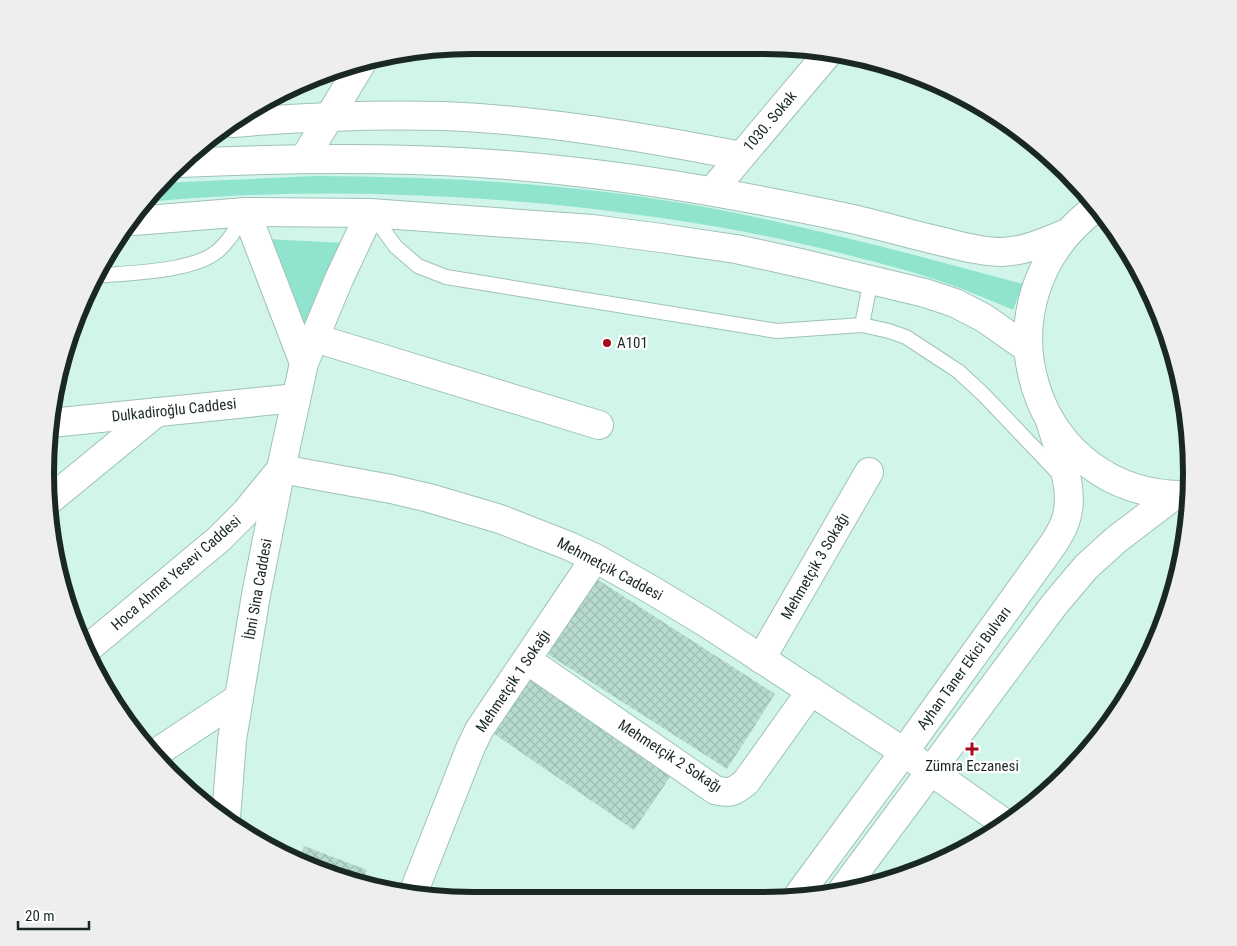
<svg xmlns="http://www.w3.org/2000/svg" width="1237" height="946" viewBox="0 0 1237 946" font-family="'Roboto Condensed',sans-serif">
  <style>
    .grass { fill: #90e4cd }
    .building { fill: url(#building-cross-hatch) }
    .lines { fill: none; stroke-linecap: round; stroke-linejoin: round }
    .lane-casing { stroke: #9fc2b7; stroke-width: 16 }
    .street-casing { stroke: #9fc2b7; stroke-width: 30 }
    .secondary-casing { stroke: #9fc2b7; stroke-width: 30 }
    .highway-casing { stroke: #9fc2b7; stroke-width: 30 }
    .lane { stroke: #fff; stroke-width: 14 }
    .street { stroke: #fff; stroke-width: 28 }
    .secondary { stroke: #fff; stroke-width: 28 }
    .highway { stroke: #fff; stroke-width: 28 }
    .poi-dot { fill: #a50b1c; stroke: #fff; stroke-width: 2 }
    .labels { text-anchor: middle; stroke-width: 4.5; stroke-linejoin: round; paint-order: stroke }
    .street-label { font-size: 15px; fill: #1a2824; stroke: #fff }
    .poi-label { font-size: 15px; fill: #1a2824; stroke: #fff; text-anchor: start }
    .rim { fill: none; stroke: #1a2824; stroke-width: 6 }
  </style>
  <defs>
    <pattern id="building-cross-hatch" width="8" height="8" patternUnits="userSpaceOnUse" patternTransform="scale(1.25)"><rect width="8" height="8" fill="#b7dbd0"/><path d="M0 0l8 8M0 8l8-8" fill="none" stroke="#9dbcb2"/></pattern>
  </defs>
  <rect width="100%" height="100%" fill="#d1f5ea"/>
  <g class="grass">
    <path d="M314 176C447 177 580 183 710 208 816 228 919 256 1023 284L1013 310C996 303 978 295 960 288 928 276 895 267 863 259 771 234 679 219 585 208 440 192 293 188 148 202L161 183Z"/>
    <path d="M266 239 344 243 307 324 300 323Z"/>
  </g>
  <g class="building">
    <path d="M595 578 775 694 727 769 546 653Z"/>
    <path d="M526 673 672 774 634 830 487 729Z"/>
    <path d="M304 846 367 870 362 884 335 878 298 861Z"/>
  </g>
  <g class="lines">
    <g class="lane-casing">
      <g id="lane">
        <path d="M371 213 396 247 418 266 446 277 777 331 862 325 889 331 906 337 958 371 983 394 1062 477"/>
        <path d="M94 276C126 273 190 272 215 253 229 243 237 226 246 212"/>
        <path d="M862 325 871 279"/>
      </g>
    </g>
    <g class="street-casing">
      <g id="street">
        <path d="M712 191 829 52"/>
        <path d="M315 338 599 425"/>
        <path d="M761 659 869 472"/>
        <path d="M527 660 715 790C730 794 734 792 746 782L811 691"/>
        <path d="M153 755 239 698"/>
        <path d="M412 896 470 749 479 730 595 558"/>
      </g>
    </g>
    <g class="secondary-casing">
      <g id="secondary">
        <path d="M232 123C303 117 373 114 444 116 544 120 643 137 741 156"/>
        <path d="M304 159 364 59"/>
        <path d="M246 212 304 363"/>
        <path d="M51 423 296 398"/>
        <path d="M46 503 157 412"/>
        <path d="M87 649 219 539 245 513 281 469 391 489 429 498 500 519 569 546 595 558 650 589 708 624 904 752 1007 825"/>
        <path d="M226 818 232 740 256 595 281 469 304 363 339 279 370 213"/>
        <path d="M841 892 1054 605 1086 567 1117 539 1175 495"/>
        <path d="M797 897 904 752 1054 543C1058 536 1063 529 1065 522 1077 491 1058 450 1050 420"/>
      </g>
    </g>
    <g class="highway-casing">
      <g id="highway">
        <path d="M180 163C312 157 445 156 577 172 668 182 758 199 848 218 880 225 912 235 944 242 963 247 983 252 1002 252 1026 251 1045 242 1067 233"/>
        <path d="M1097 207C969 300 1031 500 1190 495"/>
        <path d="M134 221 246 212 370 213 592 229 661 238 736 249 800 263 925 293 955 303 984 318 1027 348"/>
      </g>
    </g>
    <use href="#lane" class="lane"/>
    <use href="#street" class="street"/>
    <use href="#secondary" class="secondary"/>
    <use href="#highway" class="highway"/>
  </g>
  <g class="poi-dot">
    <circle cx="607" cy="343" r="5"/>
    <path d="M969.5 741.5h5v5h5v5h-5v5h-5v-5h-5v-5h5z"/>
  </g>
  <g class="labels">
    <g class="street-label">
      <text transform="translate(770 121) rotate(-50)" y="5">1030. Sokak</text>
      <text transform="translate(174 410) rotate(-6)" y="5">Dulkadiroğlu Caddesi</text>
      <text transform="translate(815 566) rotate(-60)" y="5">Mehmetçik 3 Sokağı</text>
      <text transform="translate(610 569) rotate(28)" y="5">Mehmetçik Caddesi</text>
      <text transform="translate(176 573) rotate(-41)" y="5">Hoca Ahmet Yesevi Caddesi</text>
      <text transform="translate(258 589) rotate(-80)" y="5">İbni Sina Caddesi</text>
      <text transform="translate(964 668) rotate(-54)" y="5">Ayhan Taner Ekici Bulvarı</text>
      <text transform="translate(513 681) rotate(-56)" y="5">Mehmetçik 1 Sokağı</text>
      <text transform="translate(670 756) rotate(33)" y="5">Mehmetçik 2 Sokağı</text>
    </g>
    <g class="poi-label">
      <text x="617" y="348">A101</text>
      <text x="972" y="771" text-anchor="middle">Zümra Eczanesi</text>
    </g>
  </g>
  <path d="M0 0H1237V946H0ZM473 54H764A419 419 0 0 1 1183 473V473A419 419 0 0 1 764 892H473A419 419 0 0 1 54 473V473A419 419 0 0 1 473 54Z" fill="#edeeed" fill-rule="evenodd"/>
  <path class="rim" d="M473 54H764A419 419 0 0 1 1183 473V473A419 419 0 0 1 764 892H473A419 419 0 0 1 54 473V473A419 419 0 0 1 473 54Z"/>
  <path d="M18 921v8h71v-8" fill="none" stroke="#1a2824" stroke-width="2.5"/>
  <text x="25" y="921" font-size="15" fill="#1a2824" stroke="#ffffff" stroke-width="4" paint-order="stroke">20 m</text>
</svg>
